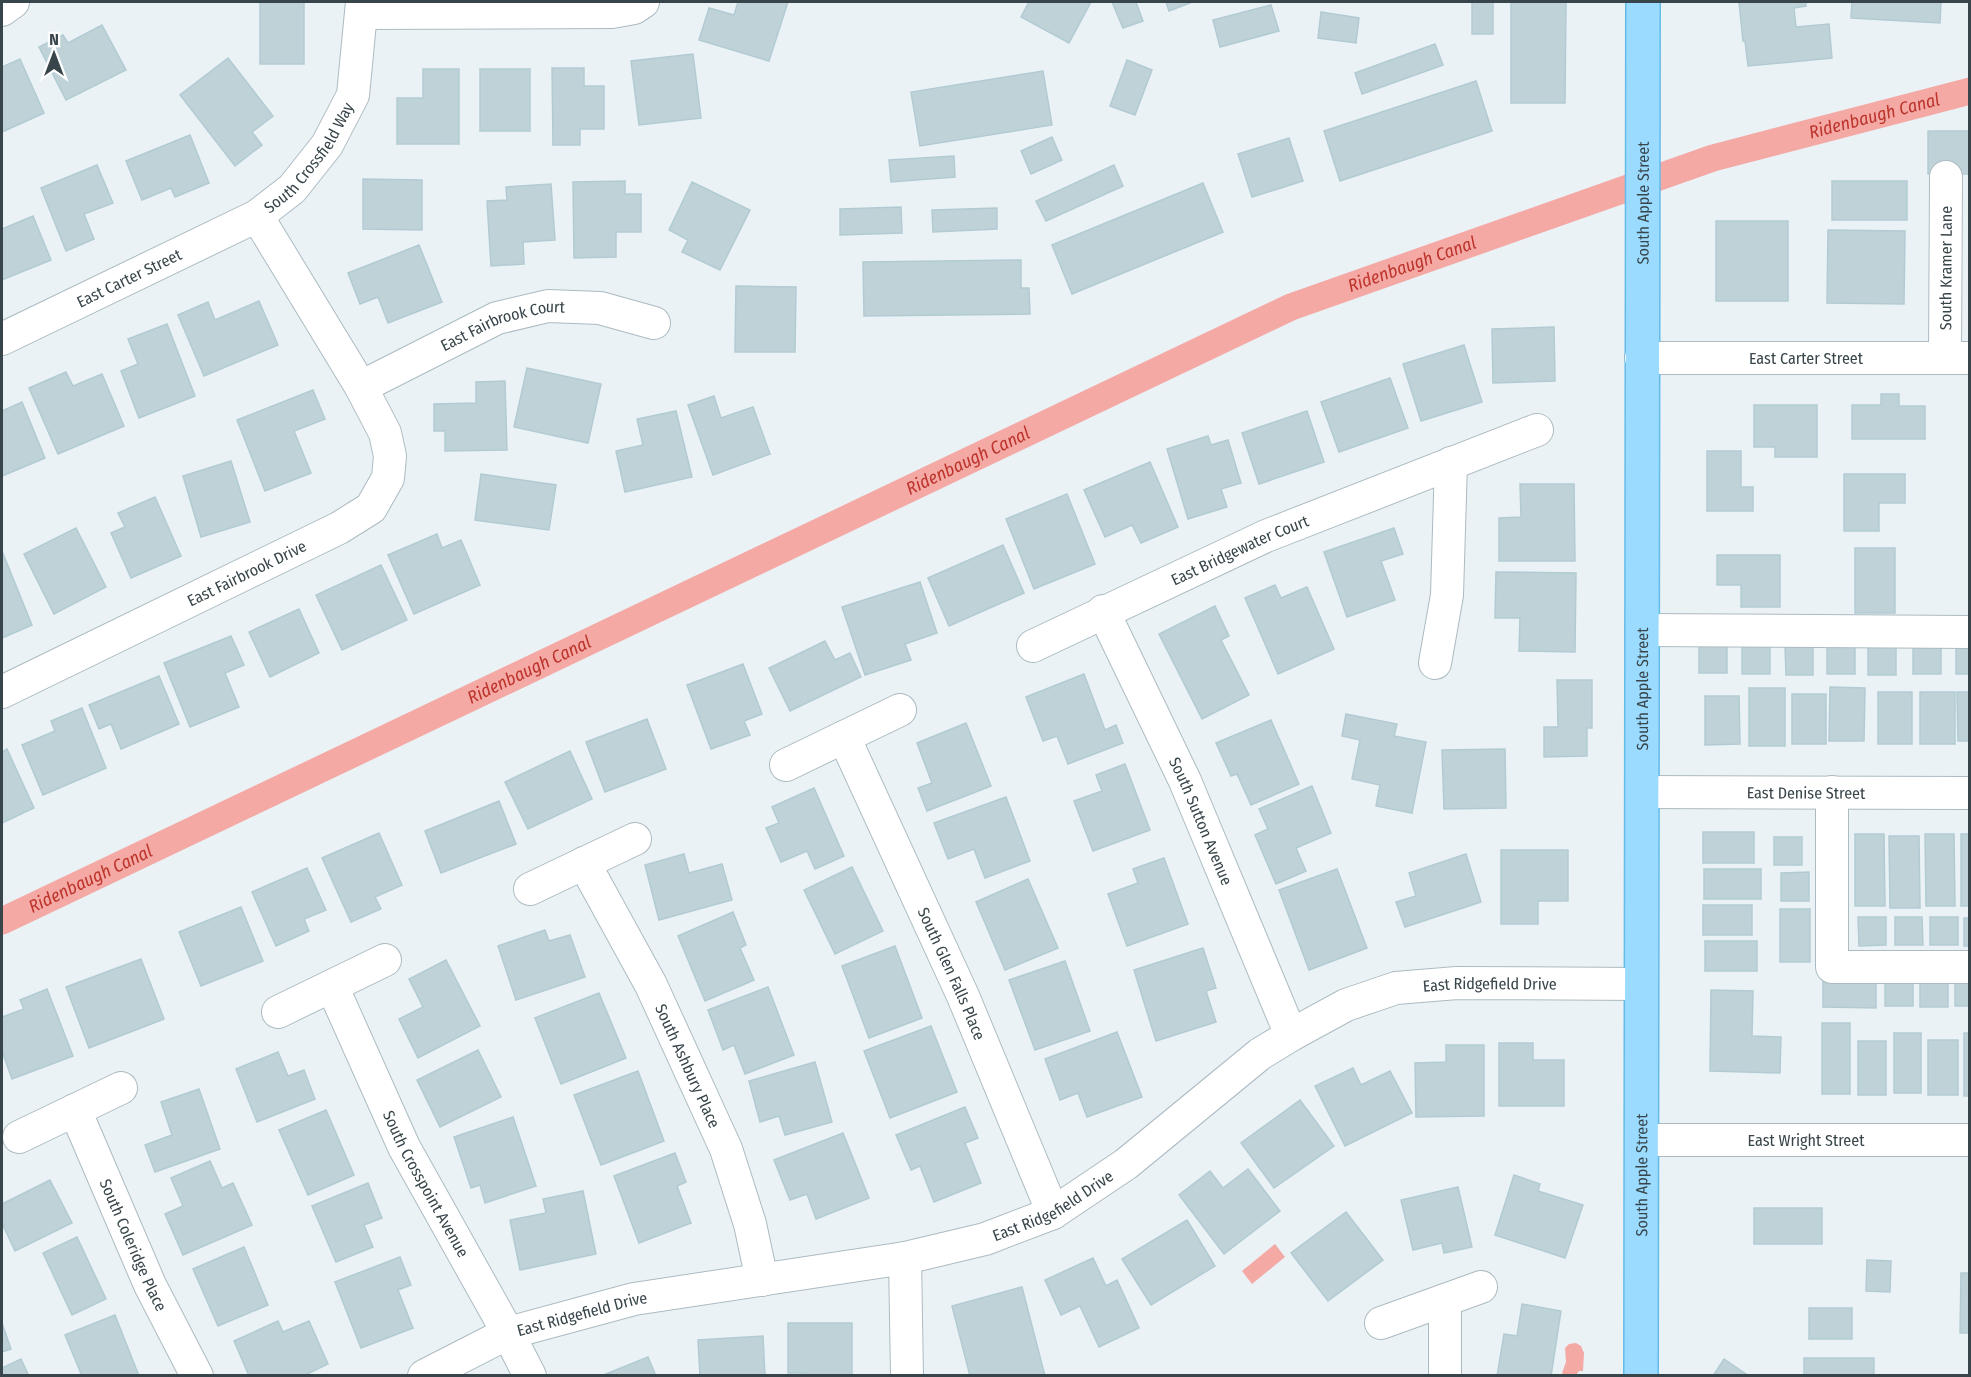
<svg xmlns="http://www.w3.org/2000/svg" width="1971" height="1377" viewBox="0 0 1971 1377" font-family="'Fira Sans Condensed',sans-serif">
  <style>
    .water { fill: #f4a9a5 }
    .lines { fill: none; stroke-linecap: round; stroke-linejoin: round }
    .canal { stroke: #f4a9a5; stroke-width: 27 }
    .building { fill: #bfd2d8; stroke: #b2cbd3; stroke-width: 1.5 }
    .minor-casing { stroke: #acbbc2; stroke-width: 34 }
    .major-casing { stroke: #65bce9; stroke-width: 36 }
    .minor { stroke: #fff; stroke-width: 32 }
    .major { stroke: #9adbff; stroke-width: 33 }
    .labels { text-anchor: middle; stroke-width: 5; stroke-linejoin: round; paint-order: stroke }
    .street-label { font-size: 16px; fill: #38454a; stroke: #fff }
    .water-label { font-size: 18px; font-style: italic; fill: #bc342b; stroke: #fff }
  </style>
  <rect width="100%" height="100%" fill="#eaf2f6"/>
  <g class="water">
    <path d="M1275 1244 1285 1257 1252 1284 1242 1271Z"/>
    <path d="M1576 1343 1581 1346 1584 1353 1583 1371H1579L1576 1375H1564L1562 1373 1566 1362 1565 1348 1569 1344Z"/>
  </g>
  <g class="lines">
    <path class="canal" id="s1" d="M2 921 1291 307 1713 158 1970 91"/>
  </g>
  <g class="building">
    <rect x="260" y="2" width="44" height="62"/>
    <path d="M738 2H788L769 61 699 40 709 8 734 15Z"/>
    <path d="M1029 2H1091L1069 43 1021 17Z"/>
    <path d="M1112 2H1136L1143 21 1123 28Z"/>
    <path d="M1166 2H1189L1190 3 1169 11Z"/>
    <rect x="1472" y="2" width="21" height="32"/>
    <path d="M1511 2H1566L1565 103H1511Z"/>
    <path d="M1739 2H1806V6L1794 8 1796 27 1829 24 1832 58 1748 66 1745 41H1743Z"/>
    <path d="M1852 2H1941L1940 23 1851 18Z"/>
    <path d="M1271 5 1279 31 1220 47 1213 20Z"/>
    <path d="M1321 12 1359 18 1356 43 1318 38Z"/>
    <path d="M102 25 126 70 66 100 39 47 63 35 68 43Z"/>
    <path d="M1435 44 1443 65 1362 94 1355 73Z"/>
    <path d="M693 54 701 118 639 125 631 61Z"/>
    <path d="M228 58 273 116 252 132 262 145 235 166 180 95Z"/>
    <path d="M20 59 44 113 2 132V67Z"/>
    <path d="M1127 60 1152 70 1135 115 1110 106Z"/>
    <path d="M552 68H584V86H604V129H580V145H553Z"/>
    <path d="M423 69H459V144H397V98H423Z"/>
    <rect x="480" y="69" width="50" height="62"/>
    <path d="M1043 71 1052 125 920 146 911 92Z"/>
    <path d="M1476 81 1492 131 1340 181 1324 131Z"/>
    <rect x="1928" y="131" width="42" height="43"/>
    <path d="M190 135 209 183 175 197 171 188 142 200 126 161Z"/>
    <path d="M1052 137 1062 160 1031 174 1021 151Z"/>
    <path d="M1289 138 1303 181 1252 197 1238 154Z"/>
    <path d="M954 156 955 177 891 182 889 160Z"/>
    <path d="M97 165 113 203 84 214 94 239 66 251 41 188Z"/>
    <path d="M1114 165 1123 186 1046 221 1036 201Z"/>
    <path d="M363 179 422 180V230L363 229Z"/>
    <path d="M625 181V194H641V232H616V257L574 258 573 182Z"/>
    <rect x="1832" y="181" width="75" height="39"/>
    <path d="M692 182 750 210 720 270 682 252 688 240 669 230Z"/>
    <path d="M1203 183 1223 232 1072 294 1052 245Z"/>
    <path d="M551 184 555 240 523 242 524 264 491 266 487 201 507 200 506 187Z"/>
    <path d="M901 207 902 233 840 235V209Z"/>
    <path d="M997 208V229L933 232 932 210Z"/>
    <path d="M33 216 51 260 2 280V229Z"/>
    <rect x="1716" y="221" width="72" height="80"/>
    <path d="M1828 230 1905 231 1904 304 1827 303Z"/>
    <path d="M419 245 442 302 388 323 378 297 360 304 348 273Z"/>
    <path d="M1021 260V288H1029L1030 314 864 316 863 262Z"/>
    <path d="M736 286 796 287 795 352H735Z"/>
    <path d="M259 301 278 345 204 376 178 315 208 302 215 320Z"/>
    <path d="M167 324 195 396 139 418 121 371 138 364 128 339Z"/>
    <path d="M1554 327 1555 381 1493 383 1492 329Z"/>
    <path d="M1464 345 1482 402 1421 421 1403 364Z"/>
    <path d="M527 368 601 384 588 443 514 427Z"/>
    <path d="M66 372 73 386 102 374 124 426 58 454 29 388Z"/>
    <path d="M1390 378 1408 428 1339 452 1321 402Z"/>
    <path d="M505 381 507 450 445 451V431H434V404L476 403V382Z"/>
    <path d="M313 390 325 419 294 431 311 473 265 491 237 420Z"/>
    <path d="M1881 394H1899V406H1925V439H1852V405H1881Z"/>
    <path d="M714 396 721 418 753 407 770 454 713 475 688 405Z"/>
    <path d="M22 402 45 458 2 476V411Z"/>
    <path d="M1754 405H1817V457H1775V447H1754Z"/>
    <path d="M676 411 692 477 625 492 616 451 643 445 637 419Z"/>
    <path d="M1307 411 1324 462 1259 484 1242 433Z"/>
    <path d="M1208 436 1211 445 1228 440 1241 483 1221 489 1227 507 1188 519 1167 449Z"/>
    <path d="M1707 451H1741V487H1753V511H1707Z"/>
    <path d="M231 461 250 522 201 537 183 476Z"/>
    <path d="M1150 462 1178 527 1141 543 1132 525 1105 537 1084 490Z"/>
    <path d="M481 474 556 485 549 530 475 520Z"/>
    <path d="M1844 474H1905V503H1879V531H1844Z"/>
    <path d="M1520 484H1574L1575 561H1499V518L1521 517Z"/>
    <path d="M1067 494 1095 564 1034 589 1006 519Z"/>
    <path d="M155 497 181 556 131 578 111 533 125 527 118 513Z"/>
    <path d="M76 528 106 587 54 614 24 554Z"/>
    <path d="M1394 528 1403 554 1381 561 1395 600 1347 617 1324 552Z"/>
    <path d="M437 534 442 548 461 540 480 585 414 614 388 555Z"/>
    <path d="M1003 545 1024 593 949 626 928 578Z"/>
    <rect x="1855" y="548" width="40" height="65"/>
    <path d="M2 551 32 625 2 638Z"/>
    <path d="M1717 555H1780V607H1741V585H1717Z"/>
    <path d="M381 565 407 620 342 650 316 595Z"/>
    <path d="M1496 572 1576 573 1575 652 1519 651 1520 618H1495Z"/>
    <path d="M920 582 937 633 905 644 911 660 865 675 842 607Z"/>
    <path d="M1275 585 1281 598 1307 587 1334 649 1278 674 1245 598Z"/>
    <path d="M1215 606 1229 636 1221 640 1249 695 1202 719 1159 634Z"/>
    <path d="M299 609 319 653 270 677 249 632Z"/>
    <path d="M231 636 244 665 225 673 239 707 190 727 164 663Z"/>
    <path d="M825 641 835 660 850 653 861 677 790 711 769 668Z"/>
    <rect x="1699" y="645" width="28" height="28"/>
    <rect x="1742" y="645" width="28" height="29"/>
    <path d="M1855 645V674H1827V646Z"/>
    <path d="M1941 645V674H1913V646Z"/>
    <path d="M1785 646H1813V675H1786Z"/>
    <rect x="1868" y="646" width="28" height="29"/>
    <rect x="1956" y="646" width="14" height="28"/>
    <path d="M743 664 762 714 744 721 750 735 711 749 687 685Z"/>
    <path d="M1084 674 1105 730 1116 725 1123 743 1068 764 1057 736 1043 741 1026 697Z"/>
    <path d="M159 676 179 724 121 749 111 724 99 729 89 705Z"/>
    <path d="M1557 680H1592V728H1587V756L1544 757V727H1558Z"/>
    <path d="M1830 687 1865 688 1864 741H1829Z"/>
    <rect x="1749" y="688" width="36" height="58"/>
    <rect x="1878" y="692" width="34" height="52"/>
    <rect x="1920" y="692" width="35" height="52"/>
    <path d="M1957 692H1970V741H1958Z"/>
    <rect x="1792" y="694" width="34" height="50"/>
    <path d="M1705 696H1739L1740 744 1705 745Z"/>
    <path d="M82 708 106 768 43 795 22 745 55 731 51 721Z"/>
    <path d="M1346 714 1397 724 1394 736 1426 742 1412 813 1376 806 1380 785 1352 779 1360 740 1342 736Z"/>
    <path d="M647 719 666 769 605 792 586 742Z"/>
    <path d="M1271 720 1299 784 1251 805 1237 774 1231 776 1216 743Z"/>
    <path d="M966 723 991 786 927 811 918 788 932 783 917 743Z"/>
    <path d="M7 749 34 808 2 823V752Z"/>
    <path d="M1505 749 1506 808 1444 809 1442 750Z"/>
    <path d="M570 751 592 799 528 829 505 782Z"/>
    <path d="M1125 764 1150 830 1093 851 1074 801 1102 791 1096 775Z"/>
    <path d="M1312 786 1331 833 1296 848 1306 871 1276 884 1255 835 1268 829 1259 809Z"/>
    <path d="M814 788 844 856 815 869 807 851 781 862 766 828 779 823 772 807Z"/>
    <path d="M1006 797 1030 861 985 878 974 849 948 859 934 823Z"/>
    <path d="M499 801 516 844 441 873 425 831Z"/>
    <rect x="1703" y="832" width="51" height="31"/>
    <path d="M379 833 402 885 375 897 381 909 351 922 322 858Z"/>
    <path d="M1855 834H1884L1885 906H1855Z"/>
    <path d="M1925 834H1954L1955 906H1926Z"/>
    <rect x="1961" y="834" width="9" height="72"/>
    <path d="M1889 836H1919L1920 908H1890Z"/>
    <rect x="1774" y="837" width="28" height="28"/>
    <path d="M1501 850H1568V901H1538V924H1501Z"/>
    <path d="M684 854 689 873 722 864 732 900 659 920 645 865Z"/>
    <path d="M1466 854 1481 902 1405 927 1396 902 1416 896 1409 873Z"/>
    <path d="M1164 858 1188 924 1127 946 1108 894 1138 883 1133 869Z"/>
    <path d="M852 867 883 931 835 954 804 890Z"/>
    <path d="M307 868 326 910 304 919 309 931 276 946 252 892Z"/>
    <path d="M1337 869 1367 948 1309 970 1279 890Z"/>
    <rect x="1704" y="869" width="57" height="30"/>
    <path d="M1809 872V901H1781V873Z"/>
    <path d="M1028 879 1058 948 1005 970 976 902Z"/>
    <rect x="1703" y="905" width="49" height="30"/>
    <path d="M241 907 263 961 201 986 179 932Z"/>
    <rect x="1780" y="909" width="30" height="53"/>
    <path d="M733 912 746 945 740 948 754 980 705 1001 678 936Z"/>
    <path d="M1858 917H1886V945L1859 946Z"/>
    <path d="M1895 917H1922L1923 945H1895Z"/>
    <rect x="1930" y="917" width="28" height="28"/>
    <rect x="1964" y="918" width="6" height="28"/>
    <path d="M545 930 549 941 570 935 585 977 516 1000 498 946Z"/>
    <rect x="1705" y="941" width="52" height="30"/>
    <path d="M895 946 922 1018 869 1038 842 966Z"/>
    <path d="M1203 948 1216 988 1206 991 1216 1022 1156 1041 1134 970Z"/>
    <path d="M141 959 164 1019 89 1048 66 987Z"/>
    <path d="M446 960 480 1026 418 1058 399 1019 423 1007 409 979Z"/>
    <path d="M1065 961 1090 1031 1035 1050 1009 980Z"/>
    <path d="M1823 978H1876V1008L1823 1007Z"/>
    <rect x="1885" y="978" width="28" height="28"/>
    <rect x="1920" y="978" width="28" height="29"/>
    <rect x="1955" y="978" width="15" height="28"/>
    <path d="M768 987 794 1055 745 1074 734 1045 723 1050 708 1010Z"/>
    <path d="M47 989 73 1056 12 1079 2 1051V1017L24 1009 20 1000Z"/>
    <path d="M1711 990 1753 991 1752 1036 1781 1037 1780 1073 1710 1071Z"/>
    <path d="M599 993 626 1058 561 1084 535 1018Z"/>
    <rect x="1822" y="1023" width="28" height="71"/>
    <path d="M931 1026 957 1092 890 1118 864 1051Z"/>
    <path d="M1117 1032 1142 1097 1087 1117 1078 1093 1060 1100 1045 1059Z"/>
    <rect x="1894" y="1033" width="27" height="60"/>
    <rect x="1964" y="1033" width="6" height="63"/>
    <rect x="1928" y="1040" width="30" height="55"/>
    <rect x="1858" y="1041" width="28" height="54"/>
    <path d="M1499 1043H1533V1060H1564V1106H1499Z"/>
    <path d="M1446 1045H1484V1116L1416 1117 1415 1063 1446 1062Z"/>
    <path d="M478 1050 501 1097 440 1127 417 1080Z"/>
    <path d="M278 1052 288 1076 304 1070 315 1099 257 1122 236 1069Z"/>
    <path d="M815 1062 832 1122 785 1135 779 1116 760 1122 749 1081Z"/>
    <path d="M1353 1068 1361 1085 1390 1071 1412 1113 1345 1146 1315 1086Z"/>
    <path d="M638 1071 664 1141 601 1165 574 1095Z"/>
    <path d="M199 1089 220 1149 155 1172 145 1145 172 1135 161 1102Z"/>
    <path d="M1300 1100 1334 1146 1274 1188 1241 1143Z"/>
    <path d="M965 1107 978 1138 965 1143 981 1183 934 1202 920 1166 911 1170 896 1135Z"/>
    <path d="M326 1110 354 1175 308 1195 279 1130Z"/>
    <path d="M513 1117 536 1186 485 1203 480 1185 471 1188 454 1137Z"/>
    <path d="M843 1133 869 1198 816 1219 807 1194 790 1200 774 1160Z"/>
    <path d="M675 1153 686 1182 677 1186 691 1223 639 1243 614 1176Z"/>
    <path d="M210 1161 222 1188 233 1183 252 1225 183 1255 165 1214 183 1206 171 1178Z"/>
    <path d="M1248 1169 1280 1211 1224 1254 1179 1195 1210 1171 1223 1188Z"/>
    <path d="M1514 1175 1540 1184 1538 1191 1583 1205 1565 1258 1495 1235Z"/>
    <path d="M50 1180 72 1223 15 1251 2 1223V1204Z"/>
    <path d="M368 1183 382 1218 364 1225 373 1247 336 1262 312 1206Z"/>
    <path d="M1458 1187 1472 1247 1444 1253 1442 1243 1413 1250 1401 1200Z"/>
    <path d="M583 1191 596 1254 520 1270 510 1220 546 1213 543 1199Z"/>
    <rect x="1754" y="1208" width="68" height="36"/>
    <path d="M1346 1212 1383 1260 1328 1301 1291 1253Z"/>
    <path d="M1187 1220 1215 1266 1151 1305 1122 1259Z"/>
    <path d="M77 1237 106 1299 72 1315 43 1253Z"/>
    <path d="M244 1247 268 1305 218 1326 193 1269Z"/>
    <path d="M400 1257 411 1285 398 1290 413 1328 361 1348 335 1282Z"/>
    <path d="M1093 1258 1106 1286 1117 1280 1139 1328 1099 1347 1080 1306 1061 1315 1045 1280Z"/>
    <path d="M1867 1260 1891 1261 1890 1292 1866 1291Z"/>
    <path d="M1961 1273H1970V1333H1960Z"/>
    <path d="M1022 1287 1045 1376H970L952 1306Z"/>
    <path d="M1522 1304 1561 1311 1551 1376H1497L1504 1334 1517 1336Z"/>
    <rect x="1809" y="1308" width="43" height="31"/>
    <path d="M115 1315 139 1376H82L65 1335Z"/>
    <path d="M278 1321 283 1332 309 1321 328 1364 303 1376H249L234 1341Z"/>
    <path d="M2 1323 11 1349 2 1352Z"/>
    <path d="M788 1323H852V1376H807V1373H788Z"/>
    <path d="M763 1336 765 1376H700L698 1340Z"/>
    <path d="M648 1357 656 1376H601Z"/>
    <rect x="1804" y="1358" width="70" height="18"/>
    <path d="M21 1359 29 1376H2V1368Z"/>
    <path d="M1724 1359 1749 1376H1713Z"/>
  </g>
  <g class="lines">
    <g class="minor-casing">
      <g id="minor">
        <path d="M2 10 13 2"/>
        <path d="M362 13 612 12 634 8 643 2"/>
        <path id="s2" d="M2 339 257 216"/>
        <path id="s3" d="M1641 358H1970"/>
        <path id="s4" d="M1945 358 1946 177"/>
        <path id="s5" d="M361 387 497 318 548 306 600 308 654 323"/>
        <path id="s6" d="M1103 611 1185 781 1291 1035"/>
        <path d="M1642 630 1970 632"/>
        <path id="s7" d="M1033 646 1266 536 1537 430"/>
        <path d="M1435 663 1447 595 1451 463"/>
        <path id="s8" d="M2 692 339 528 371 508 388 478 390 456 385 433 361 387 257 216 292 189 327 145 353 95 362 2"/>
        <path id="s9" d="M844 737 963 996 1053 1213"/>
        <path d="M786 765 900 710"/>
        <path id="s10" d="M1642 792 1970 793"/>
        <path d="M1832 792V967H1970"/>
        <path id="s11" d="M584 863 651 985 726 1149 750 1224 762 1280"/>
        <path d="M530 889 635 839"/>
        <path id="s12" d="M332 986 404 1147 508 1333 530 1376"/>
        <path d="M278 1012 385 960"/>
        <path id="s13" d="M75 1110 150 1285 197 1376"/>
        <path d="M19 1137 121 1088"/>
        <path id="s14" d="M1642 1140H1970"/>
        <path d="M905 1258 907 1376"/>
        <path d="M1445 1300V1376"/>
        <path d="M1381 1323 1481 1287"/>
        <path id="s15" d="M424 1376 508 1333 634 1299 905 1258 985 1239 1053 1213 1126 1164 1260 1054 1291 1035 1346 1005 1396 988 1457 983 1642 984"/>
      </g>
    </g>
    <g class="major-casing">
      <g id="major">
        <path id="s16" d="M1641 1376 1643 2"/>
      </g>
    </g>
    <use href="#minor" class="minor"/>
    <use href="#major" class="major"/>
  </g>
  <g class="labels">
    <g class="street-label">
      <text dy="6" stroke="none"><textPath href="#s8" startOffset="824">South Crossfield Way</textPath></text>
      <text dy="6" stroke="none"><textPath href="#s16" startOffset="1173">South Apple Street</textPath></text>
      <text dy="6" stroke="none"><textPath href="#s4" startOffset="90">South Kramer Lane</textPath></text>
      <text dy="6" stroke="none"><textPath href="#s2" startOffset="141">East Carter Street</textPath></text>
      <text dy="6" stroke="none"><textPath href="#s5" startOffset="156">East Fairbrook Court</textPath></text>
      <text dy="6" stroke="none"><textPath href="#s3" startOffset="165">East Carter Street</textPath></text>
      <text dy="6" stroke="none"><textPath href="#s7" startOffset="228">East Bridgewater Court</textPath></text>
      <text dy="6" stroke="none"><textPath href="#s8" startOffset="272">East Fairbrook Drive</textPath></text>
      <text dy="6" stroke="none"><textPath href="#s16" startOffset="687">South Apple Street</textPath></text>
      <text dy="6" stroke="none"><textPath href="#s10" startOffset="164">East Denise Street</textPath></text>
      <text dy="6" stroke="none"><textPath href="#s6" startOffset="232">South Sutton Avenue</textPath></text>
      <text dy="6" stroke="none"><textPath href="#s9" startOffset="260">South Glen Falls Place</textPath></text>
      <text dy="6" stroke="none"><textPath href="#s15" startOffset="1161">East Ridgefield Drive</textPath></text>
      <text dy="6" stroke="none"><textPath href="#s11" startOffset="228">South Ashbury Place</textPath></text>
      <text dy="6" stroke="none"><textPath href="#s14" startOffset="164">East Wright Street</textPath></text>
      <text dy="6" stroke="none"><textPath href="#s16" startOffset="201">South Apple Street</textPath></text>
      <text dy="6" stroke="none"><textPath href="#s12" startOffset="219">South Crosspoint Avenue</textPath></text>
      <text dy="6" stroke="none"><textPath href="#s15" startOffset="657">East Ridgefield Drive</textPath></text>
      <text dy="6" stroke="none"><textPath href="#s13" startOffset="147">South Coleridge Place</textPath></text>
      <text dy="6" stroke="none"><textPath href="#s15" startOffset="171">East Ridgefield Drive</textPath></text>
    </g>
    <g class="water-label">
      <text dy="6" stroke="none"><textPath href="#s1" startOffset="2042">Ridenbaugh Canal</textPath></text>
      <text dy="6" stroke="none"><textPath href="#s1" startOffset="1556">Ridenbaugh Canal</textPath></text>
      <text dy="6" stroke="none"><textPath href="#s1" startOffset="1070">Ridenbaugh Canal</textPath></text>
      <text dy="6" stroke="none"><textPath href="#s1" startOffset="584">Ridenbaugh Canal</textPath></text>
      <text dy="6" stroke="none"><textPath href="#s1" startOffset="98">Ridenbaugh Canal</textPath></text>
    </g>
  </g>
  <rect width="1971" height="1377" fill="none" stroke="#38454a" stroke-width="6"/>
  <g transform="translate(54 54)" stroke="#ffffff" stroke-width="4.5" paint-order="stroke">
  <path d="M0-4.5L10 22L0 15L-10 22Z" fill="#38454a"/>
  <text y="-9" font-size="16" font-weight="bold" text-anchor="middle" fill="#38454a">N</text>
  </g>
</svg>
